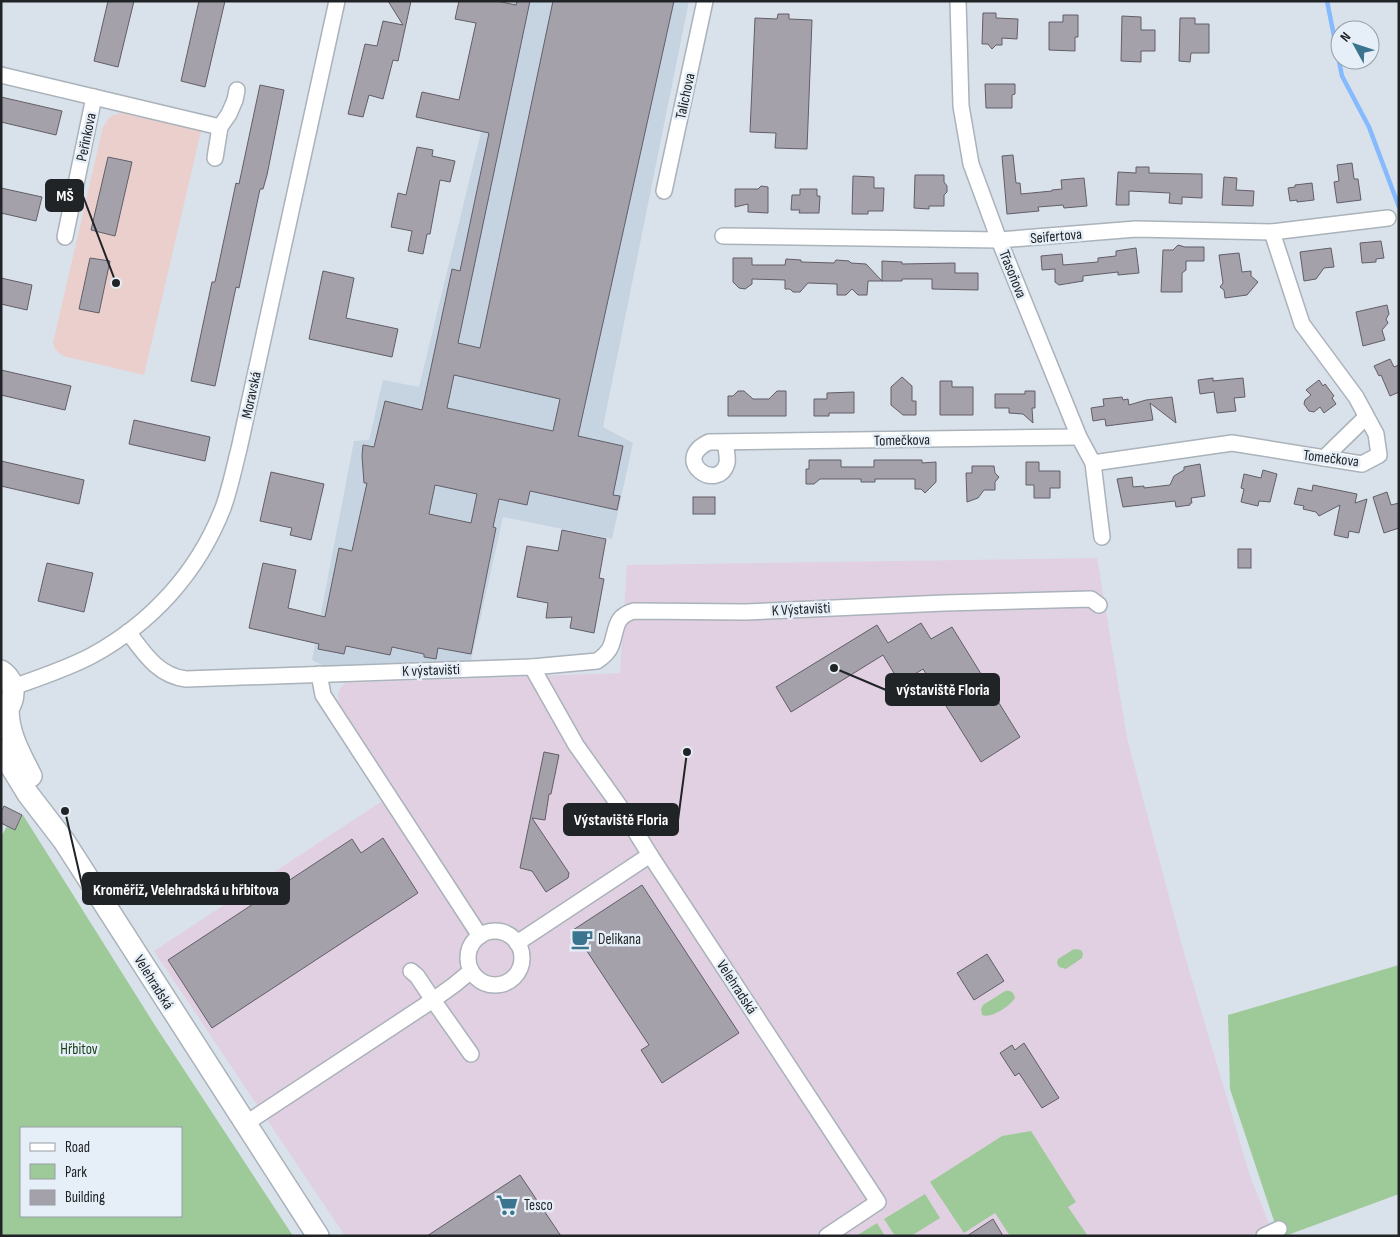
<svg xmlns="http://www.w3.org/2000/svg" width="1400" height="1237" viewBox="0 0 1400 1237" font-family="'Sofia Sans Condensed',sans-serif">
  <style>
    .commercial { fill: #e1d0e1 }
    .built { fill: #c6d4e2 }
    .education { fill: #eacfcd }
    .green { fill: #9eca9a; fill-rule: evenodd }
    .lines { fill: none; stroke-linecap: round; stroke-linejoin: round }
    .stream { stroke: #86bafe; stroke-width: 4.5 }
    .building { fill: #a5a1ab; stroke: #615e67; fill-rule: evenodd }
    .minor-casing { stroke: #aab2ba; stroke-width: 18 }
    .secondary-casing { stroke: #aab2ba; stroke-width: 24 }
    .minor { stroke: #fff; stroke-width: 15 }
    .secondary { stroke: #fff; stroke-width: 21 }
    .labels { text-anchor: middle; stroke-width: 5; stroke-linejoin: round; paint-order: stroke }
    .street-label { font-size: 15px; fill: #212427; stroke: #e6eff7 }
    .poi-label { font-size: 15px; fill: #212427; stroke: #e6eff7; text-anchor: start }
    .park-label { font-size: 15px; fill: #133e12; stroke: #e6eff7 }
    .leader { fill: none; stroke: #212427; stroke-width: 2 }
    .callout-dot { fill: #212427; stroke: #e6eff7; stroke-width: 2 }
    .callout { fill: #212427; stroke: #212427; stroke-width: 2 }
    .callout-label { font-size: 16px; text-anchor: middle; font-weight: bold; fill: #fff }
  </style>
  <rect width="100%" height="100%" fill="#d9e1ea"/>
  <path class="commercial" d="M1097 558 1127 738 1184 953 1250 1176 1270 1226 1249 1236H345L154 951 396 792 340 707 338 695 340 688 345 683 620 673 627 565Z"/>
  <path class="built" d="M513 1H689L603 427 633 443 612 539 503 517 470 665 332 670 312 660 354 441 369 440 383 380 419 387Z"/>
  <path class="education" d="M122 113 201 131 144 375 63 356 55 349 53 343 103 127 109 118 113 115Z"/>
  <g class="green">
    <path d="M23 815 156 1027 293 1236H1V837L7 826 15 830ZM21 1128H181V1216H21Z"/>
    <path d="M1074 949 1081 950 1083 954 1082 958 1066 969 1059 967 1057 963 1058 959Z"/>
    <path d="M1399 965V1194L1285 1236H1279L1230 1089 1228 1015Z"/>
    <path d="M1005 991C1010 990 1014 992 1015 998 1010 1006 991 1019 982 1015L981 1009 983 1005Z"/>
    <path d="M1031 1131 1076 1202 1068 1207 1088 1236H1010L995 1213 964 1233 930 1182 1002 1136Z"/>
    <path d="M925 1194 940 1218 911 1236H895L884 1219Z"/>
    <path d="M877 1223 885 1236H856Z"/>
  </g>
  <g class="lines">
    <path class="stream" d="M1327 1 1342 76 1369 127 1399 207"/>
  </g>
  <g class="building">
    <path d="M108 1H134L118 67 94 61Z"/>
    <path d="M199 1H225L205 87 181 81Z"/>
    <path d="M388 1H411L398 61 393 60 383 99 369 95 363 117 348 114 365 44 377 46 383 21 403 25Z"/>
    <path d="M459 1H497L516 5 517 1H530L458 343 480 348 553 1H674L578 436 623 446 613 495 620 496 617 510 530 491 527 505 499 499 493 527 496 528 471 654 438 648 436 659 424 657V654L392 647 390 655 346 646 344 654 318 649 319 644 249 628 263 563 296 570 288 608 325 617 339 548 352 551 367 483H364L362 456 363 445 374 447 385 401 422 410 452 269 460 271 489 133 416 117 422 92 459 100 476 23 455 19ZM454 375 560 399 553 431 447 408ZM435 485 477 494 471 523 429 514Z"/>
    <path d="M983 13H996V18L1018 19 1017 39 1002 38V45H996L992 49 988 44H982Z"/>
    <path d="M778 14H789V19L812 20 807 149 775 148 776 133 750 132 755 18 777 19Z"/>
    <path d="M1063 15H1078V37H1075V51L1049 50V22H1063Z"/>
    <path d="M1122 16 1141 17V30H1155V51H1141V62L1121 61Z"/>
    <path d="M1180 18H1195V24H1209V53H1191L1190 62 1179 61Z"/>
    <path d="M985 84H1015V94L1012 95V108H986Z"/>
    <path d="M260 85 284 90 267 175 263 189H260L239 288 236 287 215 386 191 381 212 282H215L236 183 239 184Z"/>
    <path d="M1 97 62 111 56 135 1 122Z"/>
    <path d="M417 147 433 150 432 156 455 161 450 182 440 180 430 234H427L423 254 408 251 412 231 391 227 398 193 406 195Z"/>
    <path d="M1013 155 1016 183H1020L1021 194 1052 191V190L1062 189 1061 180 1084 178 1087 206 1064 208 1063 205 1038 207 1039 211 1007 214 1002 156Z"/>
    <path d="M108 157 132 162 115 236 91 230Z"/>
    <path d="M1352 163 1354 179H1358L1361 200 1337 203 1334 182 1339 181 1337 165Z"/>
    <path d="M1136 167H1149V173L1202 174V198L1182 197V204L1169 203 1170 193 1129 191V205H1116L1118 172 1136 173Z"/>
    <path d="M915 175H944V182L947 186V192L944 195V206H929V209L914 208Z"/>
    <path d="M853 176 874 177V188H884L883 211H868V214H852Z"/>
    <path d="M1224 177 1237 178 1236 190 1254 191 1253 206 1222 205Z"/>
    <path d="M1312 183 1314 200 1297 202V200L1290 201 1288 188 1295 187V185Z"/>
    <path d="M761 186 768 187V213L748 212V204L735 207V189H758Z"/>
    <path d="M1 188 42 197 36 221 1 213Z"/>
    <path d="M800 189H817V196H820L819 213H799L800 210H791L792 195H800Z"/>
    <path d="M1381 241 1384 258 1376 259V262L1362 263 1360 243Z"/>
    <path d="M1178 245 1185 247H1204V261H1186V270L1182 273V292H1161L1163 250H1173Z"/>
    <path d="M1136 248 1139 273 1118 275V272L1083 276V281L1059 285 1055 282V269L1042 270 1041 256 1062 254 1063 265 1098 262V258L1116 256V251Z"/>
    <path d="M1331 248 1334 267 1324 268 1316 279 1304 281 1300 252Z"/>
    <path d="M1239 253 1242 272 1251 271V276L1258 282 1247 295 1225 298 1224 290 1220 287 1223 283 1219 255Z"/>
    <path d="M90 258 110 261 99 313 79 309Z"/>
    <path d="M733 258H752V265H785L786 259 801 260V262L834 263 836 260 849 261 851 263 866 264 882 281V261L902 262V264L955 263V273H978V290L932 289V279H902V281H868L867 295H858L852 289 846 295H837V284L808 283 800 292H793L790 289H785V280L752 279V284L745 289 739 288 733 282Z"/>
    <path d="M323 271 354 278 346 318 398 329 392 357 309 339Z"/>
    <path d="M1 278 32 285 27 310 1 304Z"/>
    <path d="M1387 305 1389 314 1386 319 1388 323 1382 330 1385 340 1363 346 1356 312Z"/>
    <path d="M1390 359 1394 367 1399 365V392L1390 396 1381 375 1379 376 1374 366Z"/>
    <path d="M1 370 71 386 65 410 1 395Z"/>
    <path d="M902 377 912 386V401H916V415H903L891 405V387Z"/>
    <path d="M1213 378V381L1243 378 1245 397 1234 398 1236 411 1217 413 1214 392 1200 394 1198 380Z"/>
    <path d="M1319 380 1323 386 1325 384 1334 396 1332 398 1336 404 1324 413 1320 407 1314 412 1309 411 1304 404 1305 400 1311 395 1306 390Z"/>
    <path d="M940 381H952V387H973V415H940Z"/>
    <path d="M738 391H744L753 399H769L777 391H786V416H728V396H733Z"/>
    <path d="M1025 391H1035V408H1032L1033 423 1023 414 1009 413V408H995V394H1025Z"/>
    <path d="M854 392V413H829V416H814V399H827V393Z"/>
    <path d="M1122 397 1123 400 1128 399 1129 405 1146 400 1172 397 1176 423 1150 403 1153 420 1106 426 1105 419 1093 421 1091 408 1104 406 1103 399Z"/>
    <path d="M134 420 210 437 205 461 129 444Z"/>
    <path d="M809 460H841V467H874V460H922V463L936 462V482L925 493 921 489H915V479H875V482H861V479H820L814 484H806V469H809Z"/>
    <path d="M1 461 84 480 79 504 1 486Z"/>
    <path d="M1026 462H1039V471H1060V488H1050V498H1034V485H1026Z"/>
    <path d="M1200 464 1205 496 1191 498 1192 503H1190V505L1176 507 1175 501 1123 507 1117 479 1132 477 1133 487 1144 486V488L1170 485 1174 476 1184 470V467Z"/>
    <path d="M972 466H994L995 473 999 477 995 482V490H984L978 498 967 502 966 473H972Z"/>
    <path d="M1263 470 1277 474 1270 502 1259 501 1258 506 1241 502 1244 489 1241 488 1244 474 1261 478Z"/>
    <path d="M271 472 324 484 311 540 290 535 292 528 260 521Z"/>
    <path d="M1313 485 1357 494 1355 503 1367 499 1359 533 1349 531 1348 538 1334 535 1340 505 1319 516 1316 512 1303 509 1304 506 1294 504 1298 488 1312 491Z"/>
    <path d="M1387 492 1391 505 1399 503V528L1384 533 1373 497Z"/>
    <rect x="693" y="497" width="22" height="17"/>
    <path d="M562 530 606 539 599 578 604 579 594 633 570 628 572 617 546 618 548 603 517 597 527 546 558 551Z"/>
    <rect x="1238" y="549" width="13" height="19"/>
    <path d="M47 563 93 573 84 612 38 601Z"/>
    <path d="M921 623 931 639 952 627 1020 737 981 762 923 669 900 683 883 655 791 712 776 687 877 625 888 643Z"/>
    <path d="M544 752 559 755 551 794H549L545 820 532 818 569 873 568 878 546 892 532 871 520 868Z"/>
    <path d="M4 806 22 815 15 830 1 823V812Z"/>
    <path d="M383 838 418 893 212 1028 168 960 352 839 361 853Z"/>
    <path d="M642 885 739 1033 662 1083 641 1050 649 1045 573 930Z"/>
    <path d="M987 954 1004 981 974 1000 957 973Z"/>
    <path d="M1024 1043 1059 1098 1042 1108 1019 1073 1015 1076 1000 1053 1012 1045 1015 1050Z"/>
    <path d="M520 1175 561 1236H427Z"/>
    <path d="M993 1219 1003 1236H967Z"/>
  </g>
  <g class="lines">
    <g class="minor-casing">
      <g id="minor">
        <path d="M958 1 961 106 971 164 999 240 1079 437 1093 463 1102 537"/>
        <path d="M1 75 220 127"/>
        <path d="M215 158 220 127 229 114 235 100 237 90"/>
        <path d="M664 191 705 1"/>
        <path d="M723 236 999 240 1136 229 1272 232 1388 218"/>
        <path d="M65 237 94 97"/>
        <path d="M725 443C726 448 728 457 727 463 718 494 670 460 709 442L1079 437"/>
        <path d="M1324 458 1366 417"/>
        <path d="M1093 463 1232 443 1362 464 1379 455 1376 434 1356 397 1302 324 1272 232"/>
        <path d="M128 632C144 653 158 676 186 679L532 667 576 745 623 811 650 855"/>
        <path d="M532 667 597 661C603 657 608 653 611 646 617 630 614 616 634 611L746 612 944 603 1091 599 1099 605"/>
        <path d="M319 674 323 695 480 936"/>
        <path d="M13 687C39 678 66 669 91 656 152 623 198 572 223 508 230 489 234 468 239 449L337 1"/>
        <circle cx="495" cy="958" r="27"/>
        <path d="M517 943 650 855 878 1202 827 1236"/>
        <path d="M411 971 417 976 433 1000 454 985 471 971"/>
        <path d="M245 1124 433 1000 471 1054"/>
        <path d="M1264 1236 1279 1229"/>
      </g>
    </g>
    <g class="secondary-casing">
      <g id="secondary">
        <path d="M1 671C18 682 16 704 1 715"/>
        <path d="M8 709C8 734 20 754 31 776"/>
        <path d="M1 750 28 794 64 841 318 1236"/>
      </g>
    </g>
    <use href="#minor" class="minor"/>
    <use href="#secondary" class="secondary"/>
  </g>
  <defs>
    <g id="cafe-bare" transform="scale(1.725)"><path d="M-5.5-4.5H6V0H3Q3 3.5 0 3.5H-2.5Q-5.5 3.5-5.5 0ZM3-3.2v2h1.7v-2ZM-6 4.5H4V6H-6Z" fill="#3b748e" stroke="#e6eff7" stroke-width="2.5" paint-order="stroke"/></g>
    <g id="supermarket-bare" transform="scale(1.725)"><path d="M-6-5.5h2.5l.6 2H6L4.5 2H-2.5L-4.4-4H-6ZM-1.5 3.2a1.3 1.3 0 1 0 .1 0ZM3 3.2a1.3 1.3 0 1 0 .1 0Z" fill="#3b748e" stroke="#e6eff7" stroke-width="2.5" paint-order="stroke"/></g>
  </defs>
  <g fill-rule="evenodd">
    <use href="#cafe-bare" x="582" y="939"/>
    <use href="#supermarket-bare" x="507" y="1205"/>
  </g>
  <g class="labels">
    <g class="street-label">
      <text transform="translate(685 96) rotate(-78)" y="5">Talichova</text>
      <text transform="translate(86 137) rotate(-78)" y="5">Peřinkova</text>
      <text transform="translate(1056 236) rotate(-5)" y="5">Seifertova</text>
      <text transform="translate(1013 274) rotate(68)" y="5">Třasoňova</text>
      <text transform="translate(251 395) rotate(-78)" y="5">Moravská</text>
      <text transform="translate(902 440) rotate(-1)" y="5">Tomečkova</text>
      <text transform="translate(1331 458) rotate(7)" y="5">Tomečkova</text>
      <text transform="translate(801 609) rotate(-3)" y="5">K Výstavišti</text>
      <text transform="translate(431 670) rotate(-2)" y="5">K výstavišti</text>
      <text transform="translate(154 982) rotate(58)" y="5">Velehradská</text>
      <text transform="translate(737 987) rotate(57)" y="5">Velehradská</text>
    </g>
    <g class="poi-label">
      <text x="598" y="944">Delikana</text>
      <text x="524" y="1210">Tesco</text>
    </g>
    <g class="park-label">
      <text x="79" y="1054">Hřbitov</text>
    </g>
  </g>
  <path class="leader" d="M116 283L83 196M834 668L886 690M687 752L678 820M65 811L83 889"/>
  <g class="callout-dot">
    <circle cx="116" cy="283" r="5"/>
    <circle cx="834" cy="668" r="5"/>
    <circle cx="687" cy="752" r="5"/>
    <circle cx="65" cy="811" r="5"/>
  </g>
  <g class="callout">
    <rect x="46" y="180" width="37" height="31" rx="5"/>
    <rect x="886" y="674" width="113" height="31" rx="5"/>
    <rect x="564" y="804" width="114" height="31" rx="5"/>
    <rect x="83" y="873" width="206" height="31" rx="5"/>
  </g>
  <g class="callout-label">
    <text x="65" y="201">MŠ</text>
    <text x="943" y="695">výstaviště Floria</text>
    <text x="621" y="825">Výstaviště Floria</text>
    <text x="186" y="895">Kroměříž, Velehradská u hřbitova</text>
  </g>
  <rect width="1400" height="1237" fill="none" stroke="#212427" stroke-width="5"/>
  <rect x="20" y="1127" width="162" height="90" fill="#e6eff7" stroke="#979ea4"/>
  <rect x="30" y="1143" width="25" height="8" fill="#ffffff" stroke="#979ea4"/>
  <text x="65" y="1152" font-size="15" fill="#212427">Road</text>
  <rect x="30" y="1164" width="25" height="15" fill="#9eca9a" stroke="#979ea4"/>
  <text x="65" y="1177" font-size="15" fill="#212427">Park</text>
  <rect x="30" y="1190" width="25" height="15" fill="#a5a1ab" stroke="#979ea4"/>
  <text x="65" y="1202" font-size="15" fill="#212427">Building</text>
  <g transform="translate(1355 45) rotate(310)"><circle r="24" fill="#e6eff7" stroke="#979ea4"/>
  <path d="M0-4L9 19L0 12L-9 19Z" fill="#3b748e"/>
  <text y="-8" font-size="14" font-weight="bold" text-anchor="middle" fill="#212427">N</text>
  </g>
</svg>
